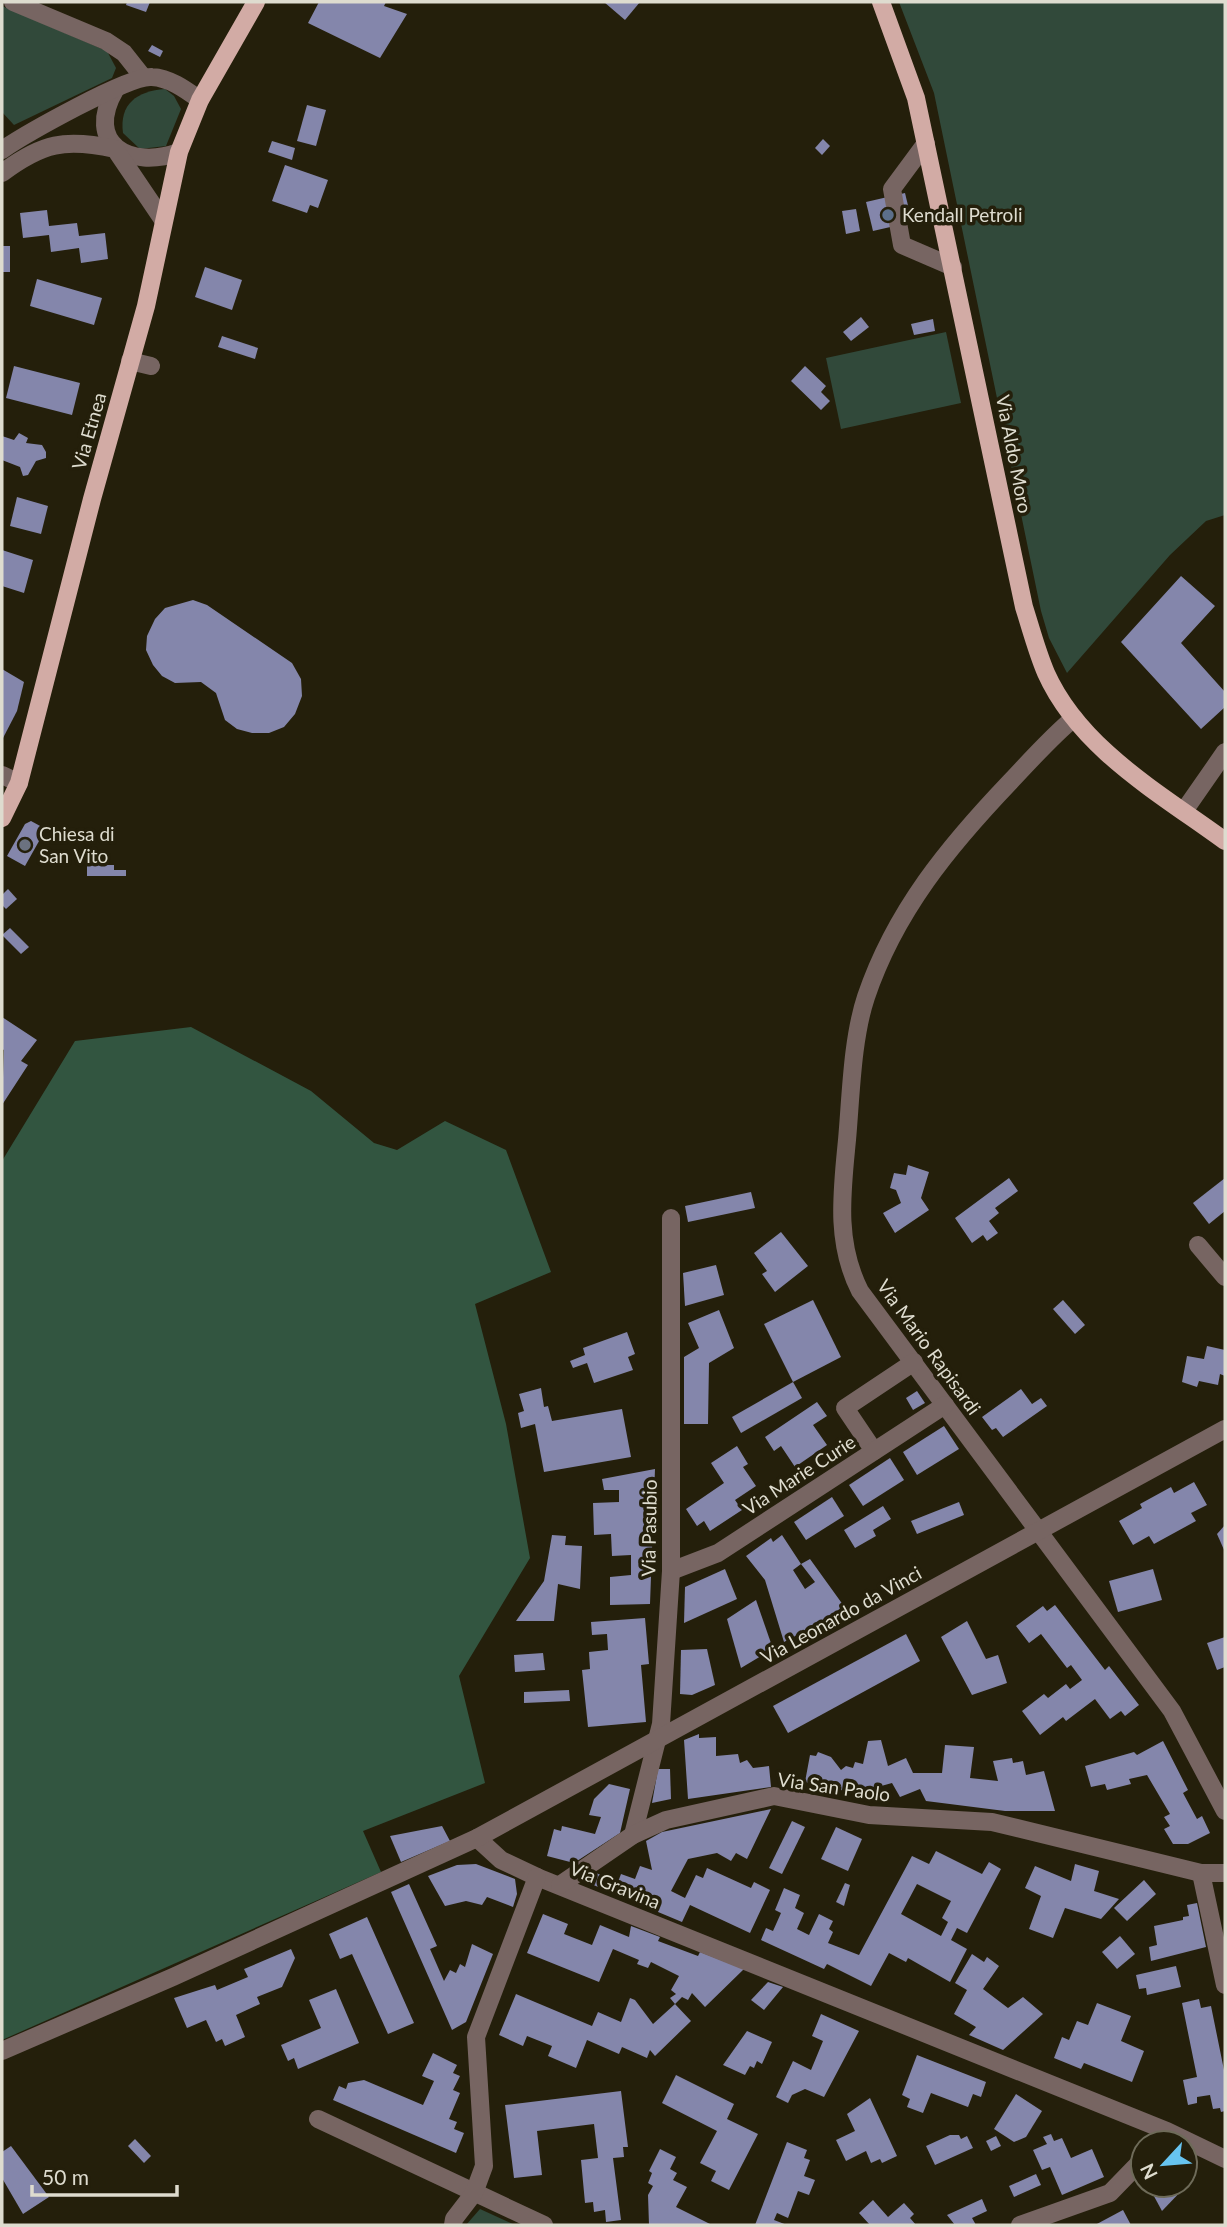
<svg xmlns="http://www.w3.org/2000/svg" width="1227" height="2227" viewBox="0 0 1227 2227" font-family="Lato,sans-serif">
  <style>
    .green { fill: #31493a }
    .forest { fill: #325540 }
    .building { fill: #8486ab; fill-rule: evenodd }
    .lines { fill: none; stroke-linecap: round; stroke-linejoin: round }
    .minor { stroke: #776562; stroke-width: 18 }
    .major { stroke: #d2aba5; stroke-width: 18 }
    .service-dot { fill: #5c6f8a; stroke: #241f0b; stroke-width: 2.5 }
    .worship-dot { fill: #6b7280; stroke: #241f0b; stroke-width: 2.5 }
    .labels { text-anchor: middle; stroke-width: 7; stroke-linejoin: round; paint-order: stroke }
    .poi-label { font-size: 19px; fill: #dedccf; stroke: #241f0b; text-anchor: start }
    .street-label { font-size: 19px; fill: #dedccf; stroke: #241f0b }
  </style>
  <rect width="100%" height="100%" fill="#241f0b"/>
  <g class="green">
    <path d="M899 2H1225V515L1206 521 1170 555 1067 673 1049 638 1041 611 934 93Z"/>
    <path d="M2 6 107 51 116 68 112 78 14 125 2 112Z"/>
    <path d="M165 89 174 96 181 109 166 146 140 149 123 133C119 104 137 91 165 89Z"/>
    <path d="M946 332 961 403 841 429 826 358Z"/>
    <path d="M480 2209 515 2225H466Z"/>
  </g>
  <path class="forest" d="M191 1027 311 1091 374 1143 397 1150 445 1121 506 1150 551 1272 475 1304 506 1424 530 1558 459 1676 485 1783 363 1831 381 1872 2 2040V1161L75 1041Z"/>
  <g class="building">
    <path d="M127 2H150L146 12 126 5Z"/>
    <path d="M319 2H386L384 6 407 14 380 58 308 23Z"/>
    <path d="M604 2H640L625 20Z"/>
    <path d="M152 45 163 51 160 57 148 51Z"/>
    <path d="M307 105 326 110 316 146 297 141Z"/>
    <path d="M823 139 830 146 822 155 815 148Z"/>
    <path d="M272 141 295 148 292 160 268 152Z"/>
    <path d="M285 165 328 180 318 208 310 205 307 213 272 201Z"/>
    <path d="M905 193 912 222 873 231 866 202Z"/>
    <path d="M856 209 860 231 846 234 842 211Z"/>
    <path d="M47 210 49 226 77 223 79 236 105 233 108 259 81 263 79 248 51 252 49 235 23 238 20 213Z"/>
    <rect x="2" y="246" width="8" height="26"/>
    <path d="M205 267 242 280 232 310 195 297Z"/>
    <path d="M37 279 102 298 94 325 30 306Z"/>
    <path d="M861 317 869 327 851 341 843 332Z"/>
    <path d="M933 319 935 331 914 335 911 324Z"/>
    <path d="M222 336 258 348 255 359 218 347Z"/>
    <path d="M14 366 80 383 72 415 6 398Z"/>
    <path d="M805 366 826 386 821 392 830 401 821 410 791 381Z"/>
    <path d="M19 433 28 438 26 443 42 445 46 452V458L36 461 28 475 23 476 20 467 2 460V436L14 440Z"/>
    <path d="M17 497 48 506 41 534 10 526Z"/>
    <path d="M2 550 33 560 24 593 2 586Z"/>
    <path d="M1181 576 1215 606 1181 643 1225 692V707L1201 729 1121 642Z"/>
    <path d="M193 600 207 605 292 663 301 679 302 696 295 714 284 727 269 733H252L237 729 225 720 216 693 201 682 175 683 162 676 153 665 146 650 147 636 155 619 165 608Z"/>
    <path d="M2 669 24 682 17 711 2 740Z"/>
    <path d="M31 821 42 827 43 834 25 866 7 856 25 824Z"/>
    <path d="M87 859H103V865H114V870H126V876H87Z"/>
    <path d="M8 889 17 899 6 909 2 905V895Z"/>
    <path d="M10 928 29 947 21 954 2 935Z"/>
    <path d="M2 1017 37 1040 21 1061 28 1065 2 1105 4 1050 2 1049Z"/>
    <path d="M908 1165 929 1172 921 1198 929 1210 895 1233 883 1213 901 1203 896 1190 890 1188 894 1173 906 1175Z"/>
    <path d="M1009 1178 1018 1191 995 1208 999 1213 989 1221 998 1233 987 1241 983 1235 972 1243 955 1218Z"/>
    <path d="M1225 1178V1211L1209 1224 1193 1203Z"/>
    <path d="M751 1192 755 1208 688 1222 685 1206Z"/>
    <path d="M781 1232 808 1266 775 1292 762 1274 767 1271 754 1253Z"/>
    <path d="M716 1265 724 1295 685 1306 683 1273Z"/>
    <path d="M813 1300 841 1357 793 1382 764 1324Z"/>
    <path d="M1063 1300 1085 1325 1075 1334 1053 1309Z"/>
    <path d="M719 1310 734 1348 709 1363 708 1424H684V1357L699 1348 688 1323Z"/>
    <path d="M627 1332 635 1354 628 1357 633 1370 594 1383 587 1363 573 1368 570 1361 585 1355 583 1348Z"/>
    <path d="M1207 1346 1225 1350V1376L1220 1374 1218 1385 1199 1381 1197 1387 1182 1382 1187 1356 1204 1359Z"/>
    <path d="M793 1382 802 1398 741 1433 732 1417Z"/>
    <path d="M541 1388 544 1407 548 1406 552 1421 622 1409 631 1457 544 1472 535 1424 521 1428 518 1413 524 1411 519 1394Z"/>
    <path d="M1021 1389 1032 1404 1041 1398 1047 1406 1003 1437 996 1428 992 1430 982 1417Z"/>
    <path d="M917 1391 925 1403 913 1410 906 1398Z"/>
    <path d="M817 1402 827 1416 813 1425 827 1445 795 1467 781 1446 774 1451 765 1437Z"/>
    <path d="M944 1426 959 1449 917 1475 903 1452Z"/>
    <path d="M737 1446 748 1464 743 1467 756 1486 735 1500 742 1510 710 1531 704 1521 697 1526 686 1509 724 1483 711 1463Z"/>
    <path d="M890 1458 904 1480 863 1506 849 1485Z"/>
    <path d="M655 1469 650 1604 610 1605V1577L631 1575V1555L612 1556 611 1534 594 1535 593 1503 619 1502V1490H604L602 1479Z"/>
    <path d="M1194 1482 1207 1505 1191 1513 1196 1521 1154 1544 1149 1536 1133 1545 1119 1521 1142 1508 1140 1504 1171 1487 1174 1493Z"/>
    <path d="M832 1497 844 1516 806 1540 794 1522Z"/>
    <path d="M959 1502 964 1515 917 1534 911 1521Z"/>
    <path d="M883 1506 891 1519 873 1530 876 1536 855 1548 844 1530Z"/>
    <path d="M1225 1525V1552L1217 1534Z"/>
    <path d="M552 1535 566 1536 565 1545 582 1546 580 1589 558 1584 554 1621H516L544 1581Z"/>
    <path d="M782 1535 801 1564 793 1570 805 1589 815 1582 801 1564 810 1559 846 1609 784 1642 765 1580 746 1556 771 1538 773 1542Z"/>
    <path d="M725 1569 737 1599 684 1623 685 1587Z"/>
    <path d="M1153 1569 1162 1600 1118 1612 1109 1581Z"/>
    <path d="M756 1600 773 1649 741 1668 727 1619Z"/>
    <path d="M1055 1605 1105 1670 1109 1666 1139 1705 1125 1716 1121 1711 1110 1719 1095 1699 1066 1721 1063 1717 1040 1735 1022 1711 1044 1694 1048 1698 1066 1684 1070 1689 1082 1680 1071 1665 1067 1668 1041 1634 1029 1643 1016 1626 1043 1606 1047 1611Z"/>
    <path d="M645 1618 649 1664 641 1665 646 1722 588 1727 582 1670 590 1669 589 1652 608 1650 607 1634 592 1635 591 1622Z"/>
    <path d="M967 1621 986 1659 998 1655 1007 1683 972 1695 941 1637Z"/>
    <path d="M906 1634 920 1661 788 1733 773 1706Z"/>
    <path d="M1225 1637V1667L1217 1670 1207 1643Z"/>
    <path d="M707 1649 715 1685 692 1695 680 1694 681 1650Z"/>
    <path d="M543 1653 545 1670 515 1672 514 1655Z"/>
    <path d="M569 1690 570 1701 524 1703V1692Z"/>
    <path d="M699 1734V1738L716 1737V1756L738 1754 740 1763 747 1760 753 1768 769 1766 771 1787 688 1799 684 1740Z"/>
    <path d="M881 1740 888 1766 906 1758 913 1773H942L945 1745 974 1747 970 1778 998 1781 993 1761 1012 1758 1013 1763 1023 1761 1026 1775 1044 1771 1055 1811H1005L926 1801 920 1789 900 1797 892 1783 874 1788 872 1797 805 1782 810 1755 816 1756 818 1752 831 1757 841 1770 846 1766 853 1768 855 1762 863 1764 868 1741Z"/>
    <path d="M1163 1741 1188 1790 1183 1793 1197 1819 1202 1816 1210 1833 1188 1844H1173L1164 1829 1170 1826 1164 1817 1170 1814 1147 1775 1129 1779 1131 1784 1107 1790 1105 1784 1091 1787 1085 1766 1134 1752 1137 1755Z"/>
    <path d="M658 1769H670L671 1799 652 1803Z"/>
    <path d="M609 1784 630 1789 620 1833 574 1863 547 1856 554 1829 561 1831 562 1826 595 1834 601 1817 589 1815 594 1799Z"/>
    <path d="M771 1809 747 1859 736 1853 731 1861 717 1853 688 1859 671 1891 685 1898 696 1875 703 1878 707 1868 751 1888 754 1882 770 1890 750 1933 690 1905 682 1922 591 1884 596 1873 618 1882 621 1874 635 1879 640 1866 652 1870 646 1841 662 1832Z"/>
    <path d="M792 1821 805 1827 782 1874 769 1868Z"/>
    <path d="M442 1826 450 1841 401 1862 390 1836Z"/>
    <path d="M836 1827 862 1839 848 1871 821 1859Z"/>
    <path d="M936 1851 982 1874 989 1862 1001 1869 967 1933 957 1928 951 1940 967 1949 950 1982 908 1958 906 1962 889 1953 871 1986 827 1964 824 1969 761 1940 766 1928 773 1931 781 1913 775 1910 784 1888 800 1895 795 1908 804 1913 797 1929 809 1935 819 1914 833 1921 829 1929 833 1932 828 1943 859 1955 912 1856 929 1864ZM917 1884 951 1901 942 1918 948 1922 941 1936 901 1914Z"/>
    <path d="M476 1864 515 1879 517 1894 513 1907 487 1897 482 1905 466 1901 445 1906 428 1876 457 1865Z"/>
    <path d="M1075 1864 1099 1871 1094 1891 1119 1899 1101 1919 1065 1908 1053 1938 1029 1929 1041 1896 1025 1888 1035 1866 1071 1881Z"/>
    <path d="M1144 1880 1156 1894 1127 1921 1114 1908Z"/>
    <path d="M845 1883 850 1885 844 1906 836 1902Z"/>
    <path d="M409 1884 437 1946 430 1949 444 1981 450 1970 456 1973 460 1964 465 1967 472 1944 493 1954 466 2022 452 2030 391 1892Z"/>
    <path d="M1197 1903 1206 1947 1151 1961 1149 1947 1157 1945 1154 1926 1183 1920V1917L1189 1916 1187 1905Z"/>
    <path d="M543 1914 568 1924 564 1934 592 1945 600 1925 629 1937 631 1926 660 1937 658 1941 698 1956 700 1952 744 1969 705 2007 692 1993 688 2000 682 1997 675 2004 670 1998 676 1994 671 1990 679 1976 651 1962 648 1968 637 1964 639 1960 613 1949 599 1982 527 1953Z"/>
    <path d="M367 1917 414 2023 388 2034 352 1954 340 1959 329 1934Z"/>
    <path d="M1120 1936 1135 1954 1117 1969 1102 1952Z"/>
    <path d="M291 1949 295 1958 282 1987 257 1997 260 2004 236 2015 245 2037 225 2046 222 2039 216 2042 206 2020 187 2028 174 1998 215 1985 217 1990 248 1977 244 1969Z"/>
    <path d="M972 1954 984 1962 987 1957 999 1966 983 1989 1008 2008 1023 1997 1043 2014 1003 2050 969 2035 976 2027 954 2014 967 1990 955 1983Z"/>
    <path d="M1176 1966 1181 1987 1147 1995 1146 1988 1139 1989 1136 1975Z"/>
    <path d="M768 1982 783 1987 764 2010 751 2000Z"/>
    <path d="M336 1989 359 2043 298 2069 294 2058 288 2061 281 2045 321 2028 309 2000Z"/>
    <path d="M516 1994 592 2026 598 2012 621 2022 630 1998 635 2000 653 2024 675 2004 691 2021 655 2056 650 2050 647 2058 622 2047 619 2054 587 2040 576 2068 548 2056 552 2046 527 2036 523 2046 499 2035Z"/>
    <path d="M1199 1999 1201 2008 1211 2006 1225 2075V2111L1221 2112 1220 2108 1213 2109 1210 2095 1197 2097V2103L1188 2105 1183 2080 1197 2077 1182 2003Z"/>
    <path d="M1097 2003 1131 2016 1121 2041 1144 2051 1132 2082 1084 2063 1081 2069 1054 2058 1062 2037 1069 2040 1077 2021 1088 2025Z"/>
    <path d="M821 2014 859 2031 824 2097 805 2089 792 2095 788 2103 776 2097 793 2061 811 2070 823 2041 812 2036Z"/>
    <path d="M747 2031 772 2042 762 2064 757 2061 754 2068 750 2066 745 2075 723 2065Z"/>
    <path d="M433 2053 457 2065 453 2073 460 2076 453 2090 460 2093 449 2119 457 2122 454 2129 464 2133 456 2153 333 2100 339 2086 346 2089 348 2083 364 2080 423 2105 434 2081 422 2076Z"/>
    <path d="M917 2055 986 2082 981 2097 973 2094 968 2107 931 2093 923 2113 907 2107 910 2099 902 2095Z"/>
    <path d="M676 2075 734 2104 727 2119 758 2134 729 2190 711 2181 716 2171 700 2163 717 2131 662 2103Z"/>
    <path d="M621 2091 628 2147H623L624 2157 613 2158 621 2220 606 2222 605 2210 594 2212 593 2202 585 2203 581 2160 598 2158 594 2124 537 2131 542 2175 514 2178 505 2105Z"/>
    <path d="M1016 2094 1042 2111 1026 2137 1014 2142 994 2129Z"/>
    <path d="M870 2098 897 2156 882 2163 880 2159 871 2163 866 2151 846 2161 836 2140 855 2131 847 2114Z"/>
    <path d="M1051 2134 1054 2141 1062 2138 1071 2158 1092 2149 1104 2177 1062 2195 1050 2167 1042 2170 1033 2150 1047 2144 1043 2137Z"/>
    <path d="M950 2135H959L961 2139 967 2136 973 2148 935 2165 926 2146Z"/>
    <path d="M996 2136 1001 2146 991 2151 986 2141Z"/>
    <path d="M135 2139 151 2156 144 2163 128 2146Z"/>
    <path d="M787 2142 807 2150 804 2158 810 2160 804 2176 815 2180 809 2195 798 2191 788 2218 777 2213 774 2220 787 2225H755Z"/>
    <path d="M11 2146 49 2197 23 2214 2 2178V2152Z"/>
    <path d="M660 2149 676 2157 670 2169 677 2173 673 2180 687 2187 676 2207 712 2225H649L648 2195 653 2186 648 2183 652 2173 649 2171Z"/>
    <path d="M1036 2174 1041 2185 1014 2197 1009 2186Z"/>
    <path d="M1151 2185H1183L1185 2187 1162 2211 1149 2187Z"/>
    <path d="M982 2199 987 2211 972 2218 976 2225H955L947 2215Z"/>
    <path d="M873 2200 888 2217 904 2203 914 2214 910 2218 916 2225H870L859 2213Z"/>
    <path d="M1123 2210 1131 2225H1095Z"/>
  </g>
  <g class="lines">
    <g class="minor">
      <path d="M13 2 106 41 124 53 143 77"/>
      <path d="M115 90C84 144 130 170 179 152"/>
      <path d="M926 143 892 189 902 245 953 267"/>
      <path d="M2 150C24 135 129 75 152 77 170 78 186 90 200 100"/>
      <path d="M2 173C42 143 65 138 115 149L163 220"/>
      <path d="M130 361 151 366"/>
      <path d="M1074 718C1051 737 1031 760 1010 782 949 846 895 911 866 997 852 1039 851 1095 847 1140 842 1192 835 1242 860 1291L1172 1711 1225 1811"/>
      <path d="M2 775 19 783"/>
      <path d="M1184 811 1225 752"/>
      <path d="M1198 1245 1225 1277"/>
      <path d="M874 1451 845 1408 914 1362"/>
      <path d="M671 1571 718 1553 945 1405"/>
      <path d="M633 1835 661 1724 671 1571V1218"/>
      <path d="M477 1838 501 1860 537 1877 1167 2131 1225 2159"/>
      <path d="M1201 1873 1225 1985"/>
      <path d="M560 1885 633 1835 666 1820 774 1796 869 1815 992 1822 1201 1873H1225"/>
      <path d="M2 2051 173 1977 477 1838 1225 1429"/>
      <path d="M318 2119 544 2225"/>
      <path d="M453 2225 454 2219 474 2193 484 2166 476 2037 537 1877"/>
      <path d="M1020 2225 1110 2193 1143 2159"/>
    </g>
    <g class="major">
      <path d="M881 2 916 98 1024 607C1031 629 1037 652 1046 673 1080 749 1161 794 1225 841"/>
      <path d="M2 818 19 783 92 499 146 306 179 152 200 100 256 2"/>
    </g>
  </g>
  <circle class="service-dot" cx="888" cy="215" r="7"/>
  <circle class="worship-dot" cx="25" cy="845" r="7"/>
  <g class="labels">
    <g class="poi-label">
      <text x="902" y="222">Kendall Petroli</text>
      <text x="39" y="841">Chiesa di<tspan x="39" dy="22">San Vito</tspan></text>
    </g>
    <g class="street-label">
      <text transform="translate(89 431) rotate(-74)" y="7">Via Etnea</text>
      <text transform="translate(1014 454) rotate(79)" y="7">Via Aldo Moro</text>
      <text transform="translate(929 1347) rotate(54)" y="7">Via Mario Rapisardi</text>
      <text transform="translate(799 1475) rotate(-33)" y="7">Via Marie Curie</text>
      <text transform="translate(649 1528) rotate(-89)" y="7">Via Pasubio</text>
      <text transform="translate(841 1615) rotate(-29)" y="7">Via Leonardo da Vinci</text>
      <text transform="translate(834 1787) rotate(8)" y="7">Via San Paolo</text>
      <text transform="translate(615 1885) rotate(22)" y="7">Via Gravina</text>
    </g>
  </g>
  <rect width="1227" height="2227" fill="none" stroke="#dedccf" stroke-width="7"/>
  <g transform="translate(1164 2164) rotate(244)"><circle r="33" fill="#241f0b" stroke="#6e6b59" stroke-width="2"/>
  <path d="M0-5L12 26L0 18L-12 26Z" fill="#67c4f0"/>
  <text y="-10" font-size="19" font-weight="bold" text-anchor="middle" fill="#dedccf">N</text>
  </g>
  <path d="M32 2185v10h145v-10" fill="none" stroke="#dedccf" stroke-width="3.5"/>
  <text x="42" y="2185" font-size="21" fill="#dedccf" stroke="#241f0b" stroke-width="5" paint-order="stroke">50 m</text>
</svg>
